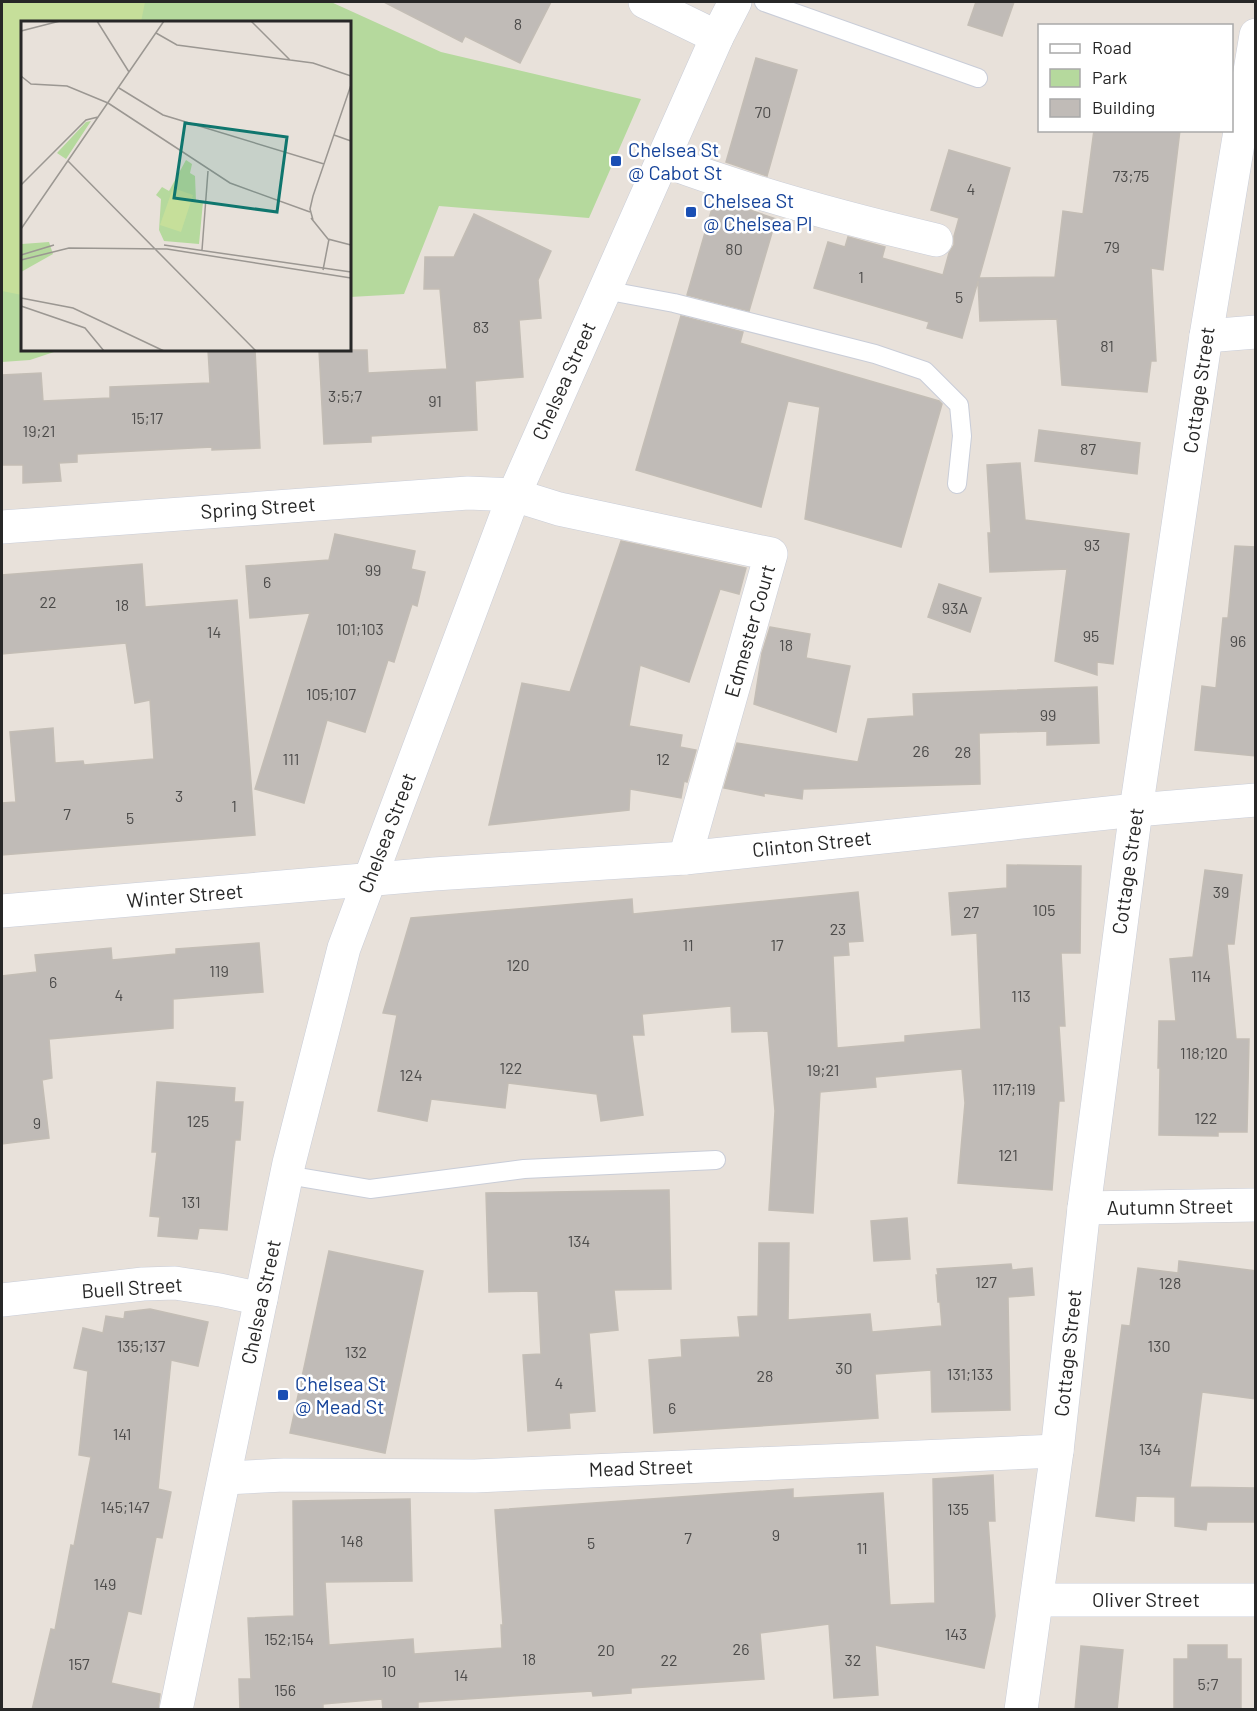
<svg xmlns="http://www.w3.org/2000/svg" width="1257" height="1711" viewBox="0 0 1257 1711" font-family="Barlow,sans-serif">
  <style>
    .green { fill: #b5d99d }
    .pitch { fill: #c6df9a }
    .building { fill: #c0bbb7; stroke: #c3bdb5; stroke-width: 1.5 }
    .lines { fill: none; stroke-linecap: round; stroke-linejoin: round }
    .service-casing { stroke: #c9cdd8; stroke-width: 20 }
    .minor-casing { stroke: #c9cdd8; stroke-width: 34 }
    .tertiary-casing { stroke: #c9cdd8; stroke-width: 34 }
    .secondary-casing { stroke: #c9cdd8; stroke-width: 34 }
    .service { stroke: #fff; stroke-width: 18 }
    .minor { stroke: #fff; stroke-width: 33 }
    .tertiary { stroke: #fff; stroke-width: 33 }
    .secondary { stroke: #fff; stroke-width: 33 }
    .transit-dot { fill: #1a4fb4; stroke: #fff; stroke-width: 2 }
    .labels { text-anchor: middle; stroke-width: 5; stroke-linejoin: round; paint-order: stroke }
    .number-label { font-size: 16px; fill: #4d4c4b }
    .transit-label { font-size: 20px; fill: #164399; stroke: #fff; text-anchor: start }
    .street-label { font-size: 20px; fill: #272727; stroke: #fff }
    .inset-road { fill: none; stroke: #9b9792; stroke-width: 1.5 }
    .view { fill: #0f766e; fill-opacity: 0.15; stroke: #0f766e; stroke-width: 3 }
    .inset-edge { fill: none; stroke: #272727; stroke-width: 3 }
  </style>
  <rect width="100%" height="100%" fill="#e8e1da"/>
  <path class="green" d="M2 2H331L441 52 641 99 589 218 439 206 404 294 350 297V22H22V350H60L30 360 2 362Z"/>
  <path class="pitch" d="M2 2H145L141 22H22V295L2 291Z"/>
  <g class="building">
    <path d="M384 2H551L520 63 465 36 462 42Z"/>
    <path d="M976 2H1014L1002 36 968 25Z"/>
    <path d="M756 58 797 70 767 176 726 162Z"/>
    <path d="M1094 130H1180L1163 270 1151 268 1156 361H1151L1147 392 1062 385 1057 319 980 321 978 281 962 338 927 328 929 322 814 288 828 242 845 247 848 237 885 247 882 258 943 275 949 253 954 245V236L959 218 931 210 949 150 1010 168 979 278 1055 277 1063 211 1083 214Z"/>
    <path d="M715 198 776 219 749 311 687 295Z"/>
    <path d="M474 214 551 251 538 280 541 318 519 320 523 377 475 381 477 430 371 436V442L324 444 319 350H367L368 373 447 369 440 289H424L425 257H454Z"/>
    <path d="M681 316 743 332 740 343 939 401 942 404 901 547 805 519 820 407 788 401 761 507 636 470Z"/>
    <path d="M208 350H255L260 448 212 450V447L77 454V462L59 463 61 481 23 483V465H2V375L41 373 43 401 110 398V387L210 383Z"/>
    <path d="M1039 430 1140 443 1137 474 1035 461Z"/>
    <path d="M1020 463 1025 520 1129 534 1113 664 1097 662V675L1055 661 1067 569 990 572 988 533H991L987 465Z"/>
    <path d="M335 534 415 551 411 569 425 572 417 606 412 604 394 662 388 660 365 732 327 720 304 803 255 789 310 613 250 618 246 566 329 560Z"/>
    <path d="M621 541 746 568 739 594 720 589 689 682 640 665 629 726 682 735 680 747 696 750 687 782 684 781 681 798 630 789 629 810 489 825 522 683 570 692Z"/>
    <path d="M1235 546 1256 547V756L1195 750 1202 686 1216 688 1223 618H1228Z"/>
    <path d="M142 564 145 607 237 600 255 835 2 855V803L16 802 10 732 53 728 55 763 83 761 84 765 154 759 150 700 135 703 126 643 2 654V575Z"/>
    <path d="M939 584 981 598 970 632 928 617Z"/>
    <path d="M770 627 810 634 806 658 850 666 836 732 754 704 762 653Z"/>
    <path d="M1097 687 1099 743 1047 745V731L979 733 980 784 803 789 802 799 764 793V796L724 788 737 743 858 762 868 719 914 716 913 694Z"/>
    <path d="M1007 865 1081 866 1080 953H1061L1065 1026H1059L1064 1101H1059L1052 1190 958 1183 965 1103 962 1069 875 1077 876 1087 820 1092 813 1213 769 1210 775 1111 768 1031 732 1032 731 1006 642 1014 644 1035H632L643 1115 601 1121 597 1094 508 1083 505 1108 431 1099 427 1121 378 1111 397 1015 383 1013 411 918 632 899 633 914 858 892 863 941 848 942 849 955 833 956 837 1048 905 1042V1036L981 1029 977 933 952 935 949 893 1007 888Z"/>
    <path d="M1205 870 1242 875 1234 944H1227L1236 1039H1249L1247 1132H1218V1136L1159 1135 1160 1068H1158L1159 1021H1176L1170 959 1193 957Z"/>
    <path d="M259 943 263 992 173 999V1028L49 1039 52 1078 42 1080 49 1138 2 1144V976L37 972 35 955 111 948 112 960 176 954V949Z"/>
    <path d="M157 1082 235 1088 234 1102H243L240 1140H235L227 1230 199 1228 197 1239 158 1236 160 1217 150 1216 157 1152H152Z"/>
    <path d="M669 1190 671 1289 614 1290 618 1330 589 1333 595 1411 569 1413 570 1428 528 1431 523 1355 541 1354 538 1291 489 1292 486 1193Z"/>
    <path d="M907 1218 910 1259 874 1261 871 1221Z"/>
    <path d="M759 1243H789L788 1320 870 1314 872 1332 942 1326 940 1302H938L936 1275H938L937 1269 1011 1264 1012 1270 1032 1268 1034 1295 1008 1297 1010 1410 932 1412 931 1370 875 1374 878 1418 654 1433 649 1360 682 1357 681 1340 740 1337 738 1317 758 1316Z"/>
    <path d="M329 1251 423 1271 385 1453 290 1433Z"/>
    <path d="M1179 1261 1256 1271V1399L1202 1392 1190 1487 1256 1488V1522H1207L1206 1530 1175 1526V1497L1136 1496 1134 1521 1096 1516 1122 1325 1130 1326 1138 1268 1178 1273Z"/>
    <path d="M150 1309 208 1322 198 1366 171 1360 158 1489 171 1492 162 1538 156 1537 141 1614 128 1611 111 1683 160 1694 158 1710H32L51 1629 55 1630 71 1545 74 1546 91 1457 79 1455 88 1371 74 1368 83 1328 103 1333 106 1316 124 1319 125 1312Z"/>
    <path d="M993 1475 995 1521H988L995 1616 984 1668 875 1645 878 1695 834 1698 829 1624 760 1633 764 1679 631 1688V1693L593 1696 592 1691 418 1702V1710H383L382 1699 323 1704V1710H240L239 1679H251L248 1618 294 1616 293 1501 410 1499 412 1581 325 1582 329 1645 413 1639 414 1654 502 1648 501 1625H503L495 1510 793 1489V1498L883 1493 890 1605 935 1603 933 1479Z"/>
    <path d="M1188 1645H1227V1659H1241V1710H1174V1659H1188Z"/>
    <path d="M1081 1646 1123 1650 1117 1710H1075Z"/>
  </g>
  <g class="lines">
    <g class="service-casing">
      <g id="service">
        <path d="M764 2 978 78"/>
        <path d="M604 290 674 303 875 354 925 371 959 405 962 436 957 484"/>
        <path d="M287 1175 370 1189 524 1169 716 1160"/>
      </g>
    </g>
    <g class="minor-casing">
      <g id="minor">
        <path d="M645 2 717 37"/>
        <path d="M663 160C753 194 842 218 936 240"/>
        <path d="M1206 336 1256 332"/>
        <path d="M514 495 559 509 771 554 685 858"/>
        <path d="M2 911 434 874 685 858 1136 810 1256 800"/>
        <path d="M1084 1208 1256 1205"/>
        <path d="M2 1300 143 1284 175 1283 220 1290 261 1299"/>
        <path d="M225 1478 284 1475 475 1476 1057 1451"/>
        <path d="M1037 1600H1256"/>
      </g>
    </g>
    <g class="tertiary-casing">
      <g id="tertiary">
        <path d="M2 527 468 493 514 495"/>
        <path d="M1021 1710 1057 1451 1084 1208 1136 810 1206 336 1256 35"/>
      </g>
    </g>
    <g class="secondary-casing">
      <path id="secondary" d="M176 1710 289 1163 344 948 514 495 717 37 735 2"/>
    </g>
    <use href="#service" class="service"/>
    <use href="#minor" class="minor"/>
    <use href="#tertiary" class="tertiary"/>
    <use href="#secondary" class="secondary"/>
  </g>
  <g class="transit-dot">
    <rect x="610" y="155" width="12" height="12" rx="3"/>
    <rect x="685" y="206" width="12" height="12" rx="3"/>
    <rect x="277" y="1389" width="12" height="12" rx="3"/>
  </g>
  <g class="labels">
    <g class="number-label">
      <text x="518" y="30">8</text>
      <text x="763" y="118">70</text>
      <text x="1131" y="182">73;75</text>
      <text x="971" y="195">4</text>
      <text x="1112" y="253">79</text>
      <text x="734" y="255">80</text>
      <text x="861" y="283">1</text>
      <text x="959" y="303">5</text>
      <text x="481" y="333">83</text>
      <text x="1107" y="352">81</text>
      <text x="345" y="402">3;5;7</text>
      <text x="435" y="407">91</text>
      <text x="147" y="424">15;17</text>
      <text x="39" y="437">19;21</text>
      <text x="1088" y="455">87</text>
      <text x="1092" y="551">93</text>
      <text x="373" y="576">99</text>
      <text x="267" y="588">6</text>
      <text x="48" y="608">22</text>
      <text x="122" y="611">18</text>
      <text x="955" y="614">93A</text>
      <text x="360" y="635">101;103</text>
      <text x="214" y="638">14</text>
      <text x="1091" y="642">95</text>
      <text x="1238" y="647">96</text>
      <text x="786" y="651">18</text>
      <text x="331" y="700">105;107</text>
      <text x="1048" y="721">99</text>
      <text x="921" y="757">26</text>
      <text x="963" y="758">28</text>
      <text x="291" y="765">111</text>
      <text x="663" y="765">12</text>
      <text x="179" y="802">3</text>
      <text x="234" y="812">1</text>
      <text x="67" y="820">7</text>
      <text x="130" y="824">5</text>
      <text x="1221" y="898">39</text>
      <text x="1044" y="916">105</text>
      <text x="971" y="918">27</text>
      <text x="838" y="935">23</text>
      <text x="688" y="951">11</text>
      <text x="777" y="951">17</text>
      <text x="518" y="971">120</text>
      <text x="219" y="977">119</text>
      <text x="1201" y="982">114</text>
      <text x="53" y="988">6</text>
      <text x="119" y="1001">4</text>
      <text x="1021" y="1002">113</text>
      <text x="1204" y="1059">118;120</text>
      <text x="511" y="1074">122</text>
      <text x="823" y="1076">19;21</text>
      <text x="411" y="1081">124</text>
      <text x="1014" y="1095">117;119</text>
      <text x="1206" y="1124">122</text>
      <text x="198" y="1127">125</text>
      <text x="37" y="1129">9</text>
      <text x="1008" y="1161">121</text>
      <text x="191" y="1208">131</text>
      <text x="579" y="1247">134</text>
      <text x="986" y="1288">127</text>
      <text x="1170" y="1289">128</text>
      <text x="141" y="1352">135;137</text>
      <text x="1159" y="1352">130</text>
      <text x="356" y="1358">132</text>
      <text x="844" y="1374">30</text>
      <text x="970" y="1380">131;133</text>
      <text x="765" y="1382">28</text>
      <text x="559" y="1389">4</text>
      <text x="672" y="1414">6</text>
      <text x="122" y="1440">141</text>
      <text x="1150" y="1455">134</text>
      <text x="125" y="1513">145;147</text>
      <text x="958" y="1515">135</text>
      <text x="776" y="1541">9</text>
      <text x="688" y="1544">7</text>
      <text x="352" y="1547">148</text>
      <text x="591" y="1549">5</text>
      <text x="862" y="1554">11</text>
      <text x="105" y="1590">149</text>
      <text x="956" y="1640">143</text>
      <text x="289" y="1645">152;154</text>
      <text x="741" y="1655">26</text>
      <text x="606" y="1656">20</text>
      <text x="529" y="1665">18</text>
      <text x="669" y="1666">22</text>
      <text x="853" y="1666">32</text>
      <text x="79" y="1670">157</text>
      <text x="389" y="1677">10</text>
      <text x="461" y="1681">14</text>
      <text x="1208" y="1690">5;7</text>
      <text x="285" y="1696">156</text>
    </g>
    <g class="transit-label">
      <text x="628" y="157">Chelsea St<tspan x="628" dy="23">@ Cabot St</tspan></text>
      <text x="703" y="208">Chelsea St<tspan x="703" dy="23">@ Chelsea Pl</tspan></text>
      <text x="295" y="1391">Chelsea St<tspan x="295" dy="23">@ Mead St</tspan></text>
    </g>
    <g class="street-label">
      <text transform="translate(564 381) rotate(-66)" y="7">Chelsea Street</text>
      <text transform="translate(1199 390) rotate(-82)" y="7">Cottage Street</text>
      <text transform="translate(258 508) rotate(-4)" y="7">Spring Street</text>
      <text transform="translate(750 631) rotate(-74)" y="7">Edmester Court</text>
      <text transform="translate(387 833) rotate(-69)" y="7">Chelsea Street</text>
      <text transform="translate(812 844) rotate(-6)" y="7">Clinton Street</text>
      <text transform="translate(1128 871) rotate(-82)" y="7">Cottage Street</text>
      <text transform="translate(185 896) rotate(-5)" y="7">Winter Street</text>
      <text transform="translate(1170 1207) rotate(-1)" y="7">Autumn Street</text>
      <text transform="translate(132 1288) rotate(-4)" y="7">Buell Street</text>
      <text transform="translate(261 1302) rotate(-78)" y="7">Chelsea Street</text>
      <text transform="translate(1068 1353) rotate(-84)" y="7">Cottage Street</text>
      <text transform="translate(641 1468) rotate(-2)" y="7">Mead Street</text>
      <text x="1146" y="1607">Oliver Street</text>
    </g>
  </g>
  <g transform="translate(21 21)">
    <rect width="330" height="330" fill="#e8e1da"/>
    <path d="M70 100 45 138 36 132 65 101ZM165 139 171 143 169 152 174 155 175 180 182 181 178 223 143 220 138 209 140 178 135 174 141 166 148 170ZM28 221 32 233 0 251 1 223Z" fill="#b5d99d"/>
    <path d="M152 167 172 174 160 211 139 204Z" fill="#c6df9a"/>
    <path class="inset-road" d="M76 0 108 51M230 0 269 39M0 10 39 0M135 12 156 24 292 42 330 55M0 55 10 63 46 65 87 82M98 67 142 94 303 143M87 82 209 162 289 191M313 114 330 120M47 140 235 330M0 164 65 99 77 96M290 197 307 218 330 224M292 199 289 188 292 175 330 64M0 208 143 0M143 224 330 251M181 229 187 150M0 234 33 224M0 239 48 227 146 228 330 257M302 249 308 218M0 277 52 287 143 330M0 285 64 307 83 330"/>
    <path class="view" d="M164 102 266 116 256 191 153 177Z"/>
    <rect width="330" height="330" class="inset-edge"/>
  </g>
  <rect width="1257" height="1711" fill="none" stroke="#272727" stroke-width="6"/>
  <rect x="1038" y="24" width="195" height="108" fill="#ffffff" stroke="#a9a9a9" stroke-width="1.5"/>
  <rect x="1050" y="44" width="30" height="9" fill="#ffffff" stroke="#a9a9a9" stroke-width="1.5"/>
  <text x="1092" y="54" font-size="18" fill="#272727">Road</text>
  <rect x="1050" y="69" width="30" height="18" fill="#b5d99d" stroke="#a9a9a9" stroke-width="1.5"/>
  <text x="1092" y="84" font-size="18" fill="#272727">Park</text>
  <rect x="1050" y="99" width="30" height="18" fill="#c0bbb7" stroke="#a9a9a9" stroke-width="1.5"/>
  <text x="1092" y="114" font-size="18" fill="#272727">Building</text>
</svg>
